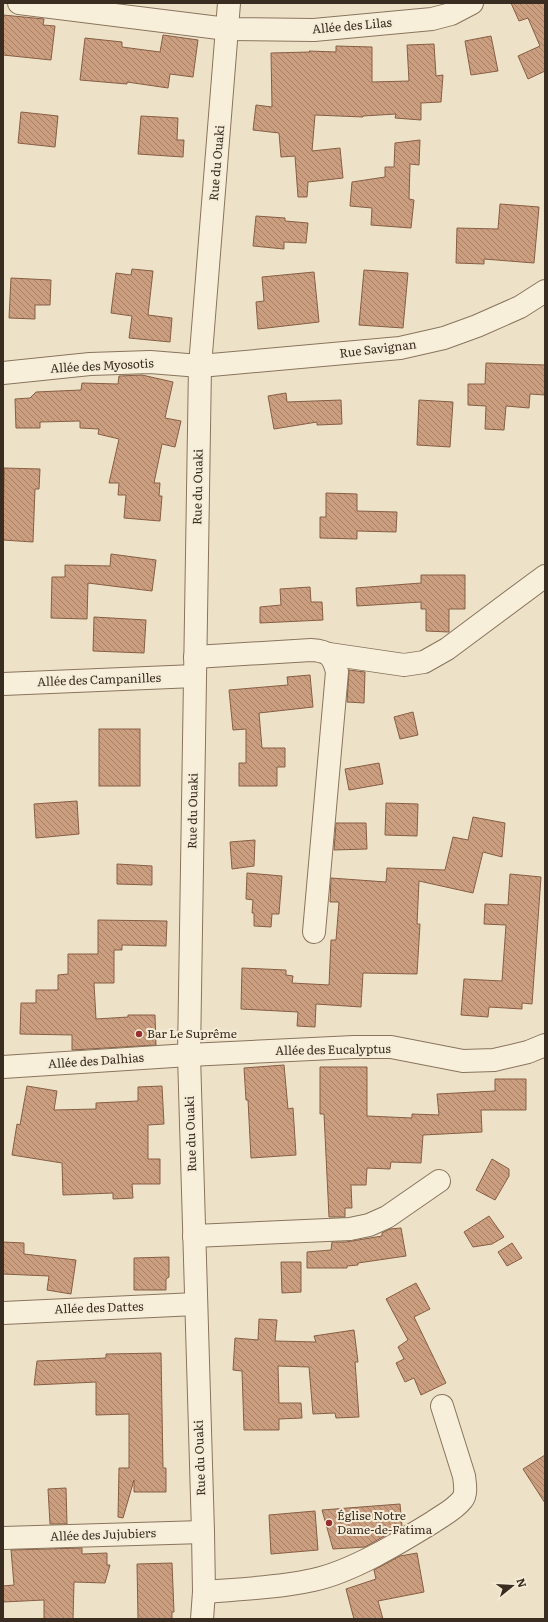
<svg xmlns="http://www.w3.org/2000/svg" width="548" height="1622" viewBox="0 0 548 1622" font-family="Literata,serif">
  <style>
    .building { fill: url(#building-back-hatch); stroke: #875e44 }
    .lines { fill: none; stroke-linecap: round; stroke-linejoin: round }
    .minor-casing { stroke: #89745d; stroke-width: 24 }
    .minor { stroke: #f8efdb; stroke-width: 22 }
    .poi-dot { fill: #962f30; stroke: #f5ecd7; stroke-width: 1.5 }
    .labels { text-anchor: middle; stroke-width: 4; stroke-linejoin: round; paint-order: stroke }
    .street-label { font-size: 12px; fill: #392c20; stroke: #f5ecd7 }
    .poi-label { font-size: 12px; fill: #392c20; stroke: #f5ecd7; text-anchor: start }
  </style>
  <defs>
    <pattern id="building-back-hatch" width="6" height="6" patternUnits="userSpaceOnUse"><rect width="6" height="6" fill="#ca9e7f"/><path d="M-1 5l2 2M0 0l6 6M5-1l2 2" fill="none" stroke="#a58168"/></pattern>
  </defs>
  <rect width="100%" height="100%" fill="#ede2c8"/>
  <g class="building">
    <path d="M511 3H545V71L528 79 518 56 540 46 528 18 519 21Z"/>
    <path d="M3 15 44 19 43 25 55 26 51 60 3 55Z"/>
    <path d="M163 35 198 40 193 77 170 74 168 88 127 82V84L80 80 85 38 122 42V47L160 52Z"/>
    <path d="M491 36 498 71 471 75 465 41Z"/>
    <path d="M434 44 436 76 443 75 441 102 421 103V120L395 118 396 114 363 116V117L315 115 312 151 340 148 343 178 308 182 307 197H298L295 156 281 157 279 133 253 130 256 105 272 107 271 53 310 52 309 51 336 52V46L372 47V82L409 81 407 45Z"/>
    <path d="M21 112 58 116 55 147 18 143Z"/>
    <path d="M141 116 178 118 177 140H184L183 157 138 154Z"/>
    <path d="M420 140 419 165 410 164 409 199 414 200 411 228 371 225 372 208 350 206 352 182 385 177V167H394L395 143Z"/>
    <path d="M500 204 539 207 534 263 484 259V264L456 263 457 228 498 229Z"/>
    <path d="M256 216 285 218V221L308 223 306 243 284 242V249L253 246Z"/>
    <path d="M132 269 153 271 148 315 172 318 170 342 129 338 132 316 111 313 116 273 131 275Z"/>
    <path d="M364 270 408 273 403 328 359 325Z"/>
    <path d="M314 272 319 322 258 329 256 302 264 301 262 277Z"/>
    <path d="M11 278 51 280 50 305H35V319L9 318Z"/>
    <path d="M486 363 545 365V395L530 394 529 408 506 406 504 430 485 429 486 406 468 405V384H485Z"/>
    <path d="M142 375 173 382 165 418 181 421 175 447 162 444 154 483H160L159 496H162L160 521 124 518 126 495H118L119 483H109L119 439 98 434 99 429 80 428V421L40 422V428H16L15 399 30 398 36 392 81 390 82 383 118 384 119 376Z"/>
    <path d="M286 393 287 402 341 400 342 424 317 425V422L274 429 268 396Z"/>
    <path d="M419 400 453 402 450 447 417 445Z"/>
    <path d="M4 468 40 469 39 489H35L33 542 3 540Z"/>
    <path d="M326 493 357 494V511L397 512 396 532 357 531V539L320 538V517H326Z"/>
    <path d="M111 554 156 560 152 591 88 583 87 619 51 618 52 577H65V565L110 566Z"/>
    <path d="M421 575H465V609H449V632L426 631V609H421V602L357 606 356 588 421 583Z"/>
    <path d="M310 587 311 602H322L323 620 260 623V607L281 605 280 589Z"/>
    <path d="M94 617 146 620 144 653 93 651Z"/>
    <path d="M349 670 365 672 364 703 347 702Z"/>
    <path d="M310 675 313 707 259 713 262 748H285V767H277V786H239V763H246V729L233 730 229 690 288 685 287 677Z"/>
    <path d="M413 712 418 735 400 739 394 717Z"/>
    <rect x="99" y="729" width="41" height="57"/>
    <path d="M379 763 383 784 349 790 345 769Z"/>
    <path d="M77 801 79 834 36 838 34 804Z"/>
    <path d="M386 803 418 804 417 836 385 835Z"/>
    <path d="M473 817 505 823 502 857 483 852 473 893 419 881 417 924H420L417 974 363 973 361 1007 316 1004 315 1027 297 1026 298 1012 241 1009 242 968 286 970V975L293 976 292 983 329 985 331 940H336L339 902H330L331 878 386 882 387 868 445 870 453 837 468 840Z"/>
    <path d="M336 823H366L367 849 334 850Z"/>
    <path d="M255 840 254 866 232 869 230 842Z"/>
    <path d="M117 864 152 866V885L117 884Z"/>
    <path d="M247 873 282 876 279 914H272L271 927 254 926V913H252L253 900 246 899Z"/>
    <path d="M510 874 541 877 532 1004 522 1003V1009L489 1007 488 1017 461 1015 464 979 502 981 506 925 484 924 485 904 508 905Z"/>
    <path d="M98 920 167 921 166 946 122 945V950H114V983H94L96 1019 128 1017V1015H155L156 1045 72 1050V1035L20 1034 21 1003H36V990H58V975L68 974V954H98Z"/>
    <path d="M284 1065 288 1109 293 1108 296 1155 251 1158 248 1100H246L244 1068Z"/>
    <path d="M320 1067H367V1116L412 1118V1114L439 1115 437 1094 495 1091V1079H526V1110H481L482 1132 423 1135 421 1163 391 1162 390 1169 367 1168 366 1185H351L352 1208H345V1217H329L324 1114H320Z"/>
    <path d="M27 1086 57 1091 54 1110 96 1109V1103L138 1101V1087L162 1086 164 1124 148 1125V1159H160V1184H132L133 1198 113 1199V1193L63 1195 62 1163 12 1155 17 1124 20 1125Z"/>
    <path d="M492 1159 509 1169V1176L495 1200 476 1190Z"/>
    <path d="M489 1216 504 1237 492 1244 473 1247 464 1232Z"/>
    <path d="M401 1228 406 1256 358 1263V1265L347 1266V1268H307V1252L331 1250 332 1242H346L382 1236V1233L390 1229Z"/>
    <path d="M3 1242 24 1243V1254L76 1260 71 1294 47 1290 49 1276 3 1274Z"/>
    <path d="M512 1243 522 1258 507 1266 498 1252Z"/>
    <path d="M169 1257V1277L166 1279V1290H134V1258Z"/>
    <path d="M281 1262H301V1292L282 1293Z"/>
    <path d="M416 1283 430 1309 414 1317 446 1383 421 1395 414 1378 405 1382 396 1363 404 1359 398 1347 408 1340 386 1299Z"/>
    <path d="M259 1319 277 1320 275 1341 316 1342 314 1336 354 1330 358 1362H355L359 1417 336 1418 335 1413 313 1414 309 1367 278 1366 279 1403H301L302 1418 279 1419V1430H244L242 1371 233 1370 235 1338 258 1340Z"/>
    <path d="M161 1353 163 1468H166V1492H134V1480L123 1518 118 1517 119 1468H129V1414L96 1415V1382L34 1385 37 1361 106 1358V1354Z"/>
    <path d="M545 1455V1503L523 1469Z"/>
    <path d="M66 1488 67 1524H50L48 1489Z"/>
    <path d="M400 1504 402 1526 365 1547 333 1549 322 1510Z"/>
    <path d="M315 1511 318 1550 271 1554 269 1515Z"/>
    <path d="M82 1548V1554L107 1553V1565H110L105 1583 74 1582 73 1619H44V1600L3 1602V1586L14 1585 11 1550Z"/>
    <path d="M417 1553 424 1592 378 1601 383 1619H354L346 1589 376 1579 374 1570 400 1556Z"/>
    <path d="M172 1563 174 1612H172V1619H138L137 1564Z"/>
  </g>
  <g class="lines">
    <g class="minor-casing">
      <g id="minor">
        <path d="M19 3 227 29 314 30 432 19 451 14 472 3"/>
        <path d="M3 373 90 364 150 362 200 366 400 348 444 338 477 326 520 307 545 291"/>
        <path d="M329 654 404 665 424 662 447 649 545 576"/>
        <path d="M195 657 311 650C328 651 333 655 337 672L314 932"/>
        <path d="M3 684 195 676"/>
        <path d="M3 1067 189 1055 354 1047H391L463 1061 494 1060 528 1052 545 1045"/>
        <path d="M194 1236 350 1229 369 1225 387 1217 439 1181"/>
        <path d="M3 1313 196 1304"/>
        <path d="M3 1538 203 1532"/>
        <path d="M204 1592C240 1589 277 1588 313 1580 351 1572 399 1543 433 1522 443 1515 454 1510 462 1500 467 1494 465 1484 464 1476L442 1406"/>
        <path d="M202 1619 204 1592 203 1532 189 1055 200 366 229 3"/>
      </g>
    </g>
    <use href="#minor" class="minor"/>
  </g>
  <g class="poi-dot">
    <circle cx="139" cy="1034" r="4"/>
    <circle cx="329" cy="1523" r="4"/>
  </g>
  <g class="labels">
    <g class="street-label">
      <text transform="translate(352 26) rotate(-5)" y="4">Allée des Lilas</text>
      <text transform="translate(217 163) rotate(-85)" y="4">Rue du Ouaki</text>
      <text transform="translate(378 349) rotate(-7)" y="4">Rue Savignan</text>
      <text transform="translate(102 366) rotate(-3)" y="4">Allée des Myosotis</text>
      <text transform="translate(198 487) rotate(-89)" y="4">Rue du Ouaki</text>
      <text transform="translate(99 680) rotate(-2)" y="4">Allée des Campanilles</text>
      <text transform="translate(193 811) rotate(-89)" y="4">Rue du Ouaki</text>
      <text transform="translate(333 1050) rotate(-1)" y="4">Allée des Eucalyptus</text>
      <text transform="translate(96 1061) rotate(-4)" y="4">Allée des Dalhias</text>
      <text transform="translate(191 1134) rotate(-92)" y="4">Rue du Ouaki</text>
      <text transform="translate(99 1308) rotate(-2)" y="4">Allée des Dattes</text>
      <text transform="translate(200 1458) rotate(-92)" y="4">Rue du Ouaki</text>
      <text transform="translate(103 1535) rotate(-2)" y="4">Allée des Jujubiers</text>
    </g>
    <g class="poi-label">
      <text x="147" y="1038">Bar Le Suprême</text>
      <text x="337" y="1520">Église Notre<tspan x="337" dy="14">Dame-de-Fatima</tspan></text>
    </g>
  </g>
  <rect width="548" height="1622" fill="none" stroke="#392c20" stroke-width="8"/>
  <g transform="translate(512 1586) rotate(72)" stroke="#f5ecd7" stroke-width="3" paint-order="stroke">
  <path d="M0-3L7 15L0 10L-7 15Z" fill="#392c20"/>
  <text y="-6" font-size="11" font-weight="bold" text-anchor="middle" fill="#392c20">N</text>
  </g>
</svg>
